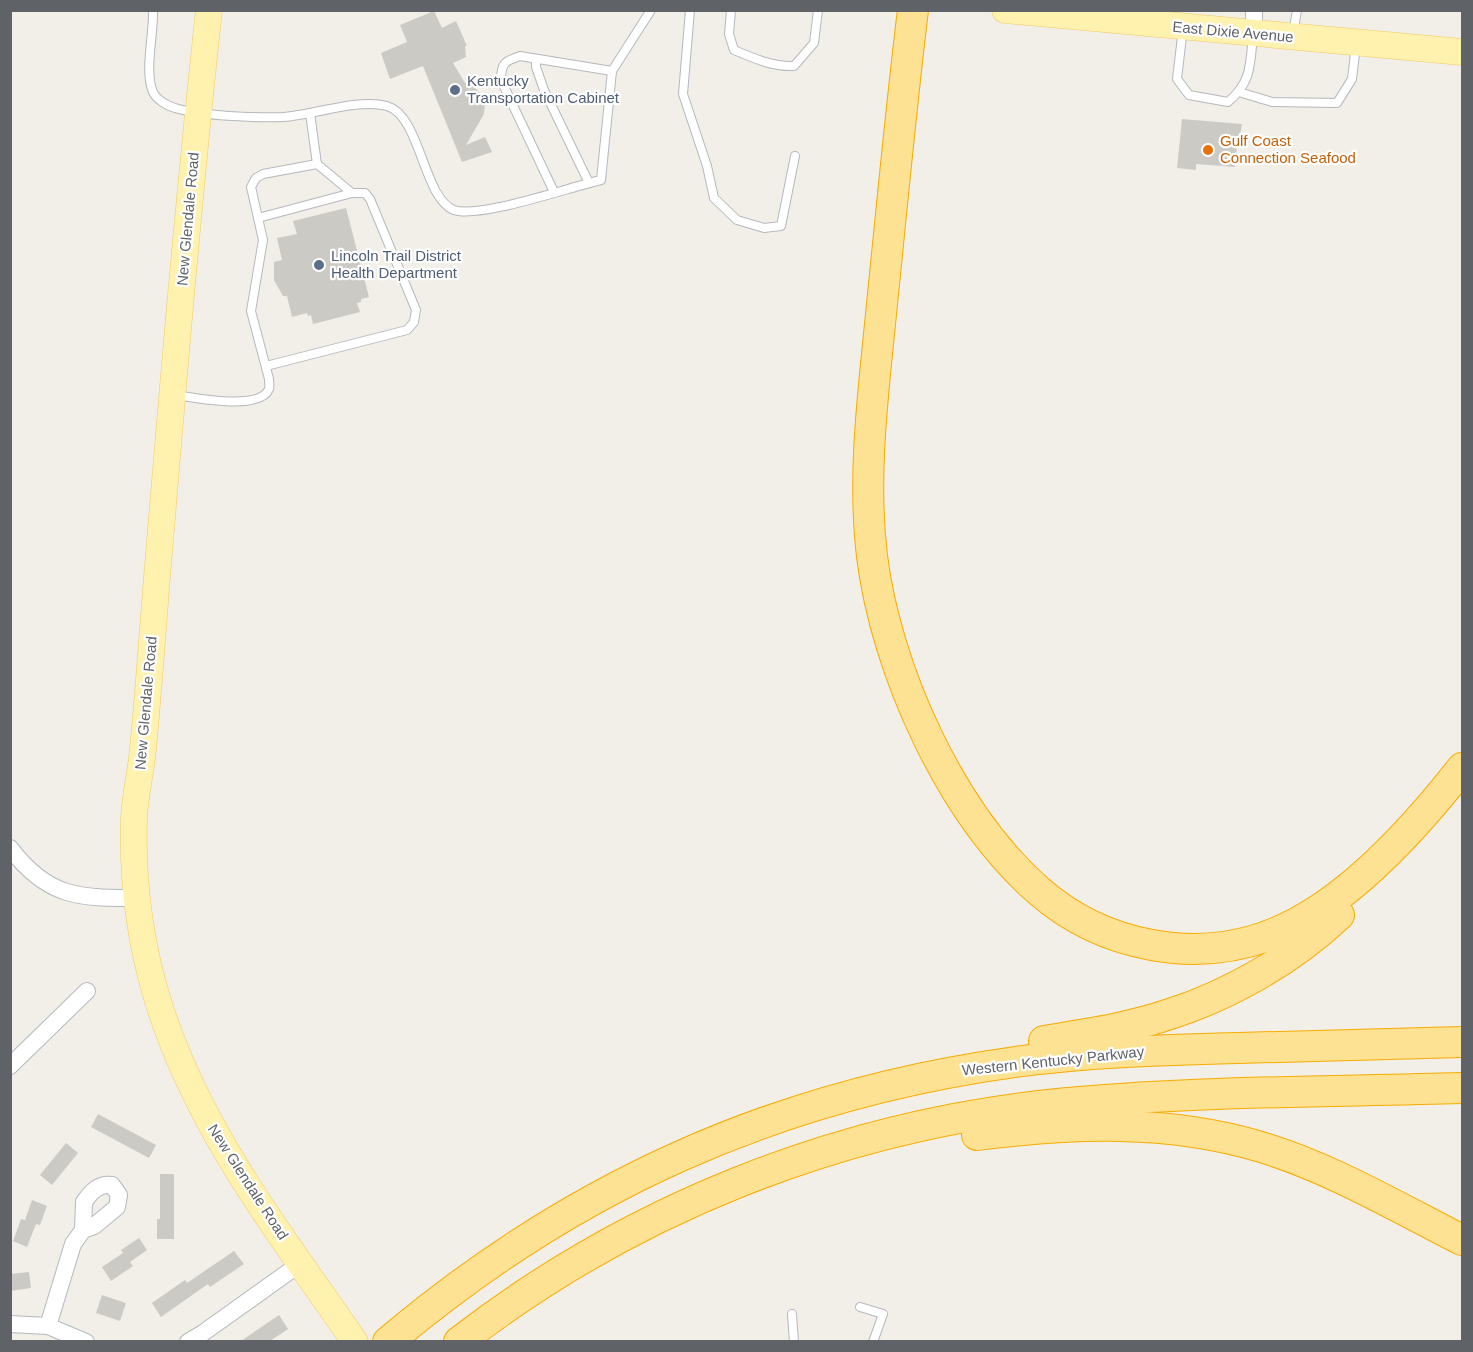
<svg xmlns="http://www.w3.org/2000/svg" width="1473" height="1352" viewBox="0 0 1473 1352" font-family="Arial,sans-serif">
  <style>
    .building { fill: #cccac5 }
    .lines { fill: none; stroke-linecap: round; stroke-linejoin: round }
    .service-casing { stroke: #b5b8bc; stroke-width: 10 }
    .minor-casing { stroke: #b5b8bc; stroke-width: 18 }
    .primary-casing { stroke: #f2c960; stroke-width: 27 }
    .motorway-casing { stroke: #f9ab00; stroke-width: 32 }
    .service { stroke: #fff; stroke-width: 8 }
    .minor { stroke: #fff; stroke-width: 16 }
    .primary { stroke: #fff2af; stroke-width: 26 }
    .motorway { stroke: #fde293; stroke-width: 30 }
    .service-dot { fill: #5c6f8a; stroke: #fff; stroke-width: 2 }
    .food-dot { fill: #e8710a; stroke: #fff; stroke-width: 2 }
    .labels { text-anchor: middle; stroke-width: 4.5; stroke-linejoin: round; paint-order: stroke }
    .street-label { font-size: 15px; fill: #5f6368; stroke: #fff }
    .service-label { font-size: 15px; fill: #4e5e75; stroke: #fff; text-anchor: start }
    .food-label { font-size: 15px; fill: #c56008; stroke: #fff; text-anchor: start }
  </style>
  <rect width="100%" height="100%" fill="#f1efe8"/>
  <g class="building">
    <path d="M434 11 442 28 456 21 467 46H465L466 57 453 63 465 83 471 80 485 103 484 114 466 145 485 137 492 152 462 162 423 66 390 79 381 53 407 42 400 25Z"/>
    <path d="M1182 119 1242 124 1240 136H1238L1235 167 1196 164V170L1177 168Z"/>
    <path d="M346 208 369 297 361 299V302L357 303 360 312 313 324 311 315 308 316 307 313 292 317 287 296H283L274 280V262L282 260 277 238 297 234 293 221Z"/>
    <path d="M98 1114 156 1145 149 1158 91 1127Z"/>
    <path d="M66 1143 78 1153 52 1185 40 1175Z"/>
    <path d="M160 1174H174V1239H157V1219H160Z"/>
    <path d="M32 1200 47 1206 40 1225 36 1224 27 1247 13 1241 21 1219 25 1220Z"/>
    <path d="M139 1238 147 1250 130 1262 133 1266 111 1281 102 1267 123 1253 121 1250Z"/>
    <path d="M234 1251 244 1264 210 1287 208 1284 161 1317 152 1303 185 1280 187 1283Z"/>
    <path d="M29 1272 31 1288 10 1291V1274Z"/>
    <path d="M102 1295 126 1303 120 1321 96 1313Z"/>
    <path d="M279 1315 288 1329 270 1341H241Z"/>
  </g>
  <g class="lines">
    <g class="service-casing">
      <g id="service">
        <path d="M153 10C154 34 144 71 153 92 156 99 167 106 175 108 201 116 256 118 283 117 315 115 357 98 387 106 421 116 423 198 454 210 479 219 570 187 601 180L612 71 651 10"/>
        <path d="M690 10 683 94 707 166 714 198 737 220 764 228 781 226 795 156"/>
        <path d="M731 10 729 34 734 50C753 58 773 67 794 66L814 43 818 10"/>
        <path d="M1183 28 1177 79 1189 95 1228 102C1252 82 1250 64 1253 35"/>
        <path d="M1293 34 1297 10"/>
        <path d="M536 59V67L544 90 589 183"/>
        <path d="M1239 92 1272 102 1337 103 1352 79 1356 45"/>
        <path d="M310 113 317 164"/>
        <path d="M554 192 501 80C501 63 505 61 520 56L612 71"/>
        <path d="M258 218 352 193"/>
        <path d="M176 395C194 398 260 411 269 389 270 386 269 383 269 379L251 311 263 240 251 187 256 178 263 174 317 164 352 193H365L370 199 416 310 414 322 407 330 266 366"/>
        <path d="M860 1307 883 1314 873 1342"/>
        <path d="M792 1314 794 1342"/>
      </g>
    </g>
    <g class="minor-casing">
      <g id="minor">
        <path d="M1254 34V10"/>
        <path d="M10 848C48 898 79 898 137 898"/>
        <path d="M10 1066 87 991"/>
        <path d="M10 1324 48 1326 86 1342"/>
        <path d="M48 1326 73 1244 83 1230 84 1202C91 1192 99 1183 112 1185L119 1195 117 1207 94 1226 83 1230"/>
        <path d="M188 1342 203 1333 301 1263"/>
      </g>
    </g>
    <g class="primary-casing">
      <g id="primary">
        <path d="M209 10C188 203 172 396 156 589 152 642 148 696 143 749 141 772 135 795 134 818 132 878 140 941 157 998 197 1129 278 1230 355 1342"/>
        <path d="M1005 10 1462 52"/>
      </g>
    </g>
    <g class="motorway-casing">
      <g id="motorway">
        <path d="M913 10C901 108 892 206 882 304 874 388 862 472 872 556 886 670 951 814 1039 891 1103 947 1197 965 1275 933 1347 904 1415 828 1462 768"/>
        <path d="M1044 1041C1086 1034 1129 1028 1170 1014 1232 994 1292 959 1339 915"/>
        <path d="M977 1135C1072 1123 1168 1119 1261 1147 1331 1168 1397 1207 1462 1240"/>
        <path d="M388 1342C572 1186 776 1095 1015 1062 1089 1052 1164 1050 1238 1048 1313 1046 1388 1044 1462 1042"/>
        <path d="M459 1342C629 1210 835 1128 1048 1105 1185 1091 1325 1092 1462 1088"/>
      </g>
    </g>
    <use href="#service" class="service"/>
    <use href="#minor" class="minor"/>
    <use href="#primary" class="primary"/>
    <use href="#motorway" class="motorway"/>
  </g>
  <g class="service-dot">
    <circle cx="455" cy="90" r="6"/>
    <circle cx="319" cy="265" r="6"/>
  </g>
  <circle class="food-dot" cx="1208" cy="150" r="6"/>
  <g class="labels">
    <g class="street-label">
      <text transform="translate(1233 32) rotate(5)" y="5">East Dixie Avenue</text>
      <text transform="translate(188 219) rotate(-85)" y="5">New Glendale Road</text>
      <text transform="translate(146 703) rotate(-85)" y="5">New Glendale Road</text>
      <text transform="translate(1053 1061) rotate(-6)" y="5">Western Kentucky Parkway</text>
      <text transform="translate(248 1182) rotate(57)" y="5">New Glendale Road</text>
    </g>
    <g class="service-label">
      <text x="467" y="86">Kentucky<tspan x="467" dy="17">Transportation Cabinet</tspan></text>
      <text x="331" y="261">Lincoln Trail District<tspan x="331" dy="17">Health Department</tspan></text>
    </g>
    <g class="food-label">
      <text x="1220" y="146">Gulf Coast<tspan x="1220" dy="17">Connection Seafood</tspan></text>
    </g>
  </g>
  <rect width="1473" height="1352" fill="none" stroke="#5f6368" stroke-width="24"/>
</svg>
